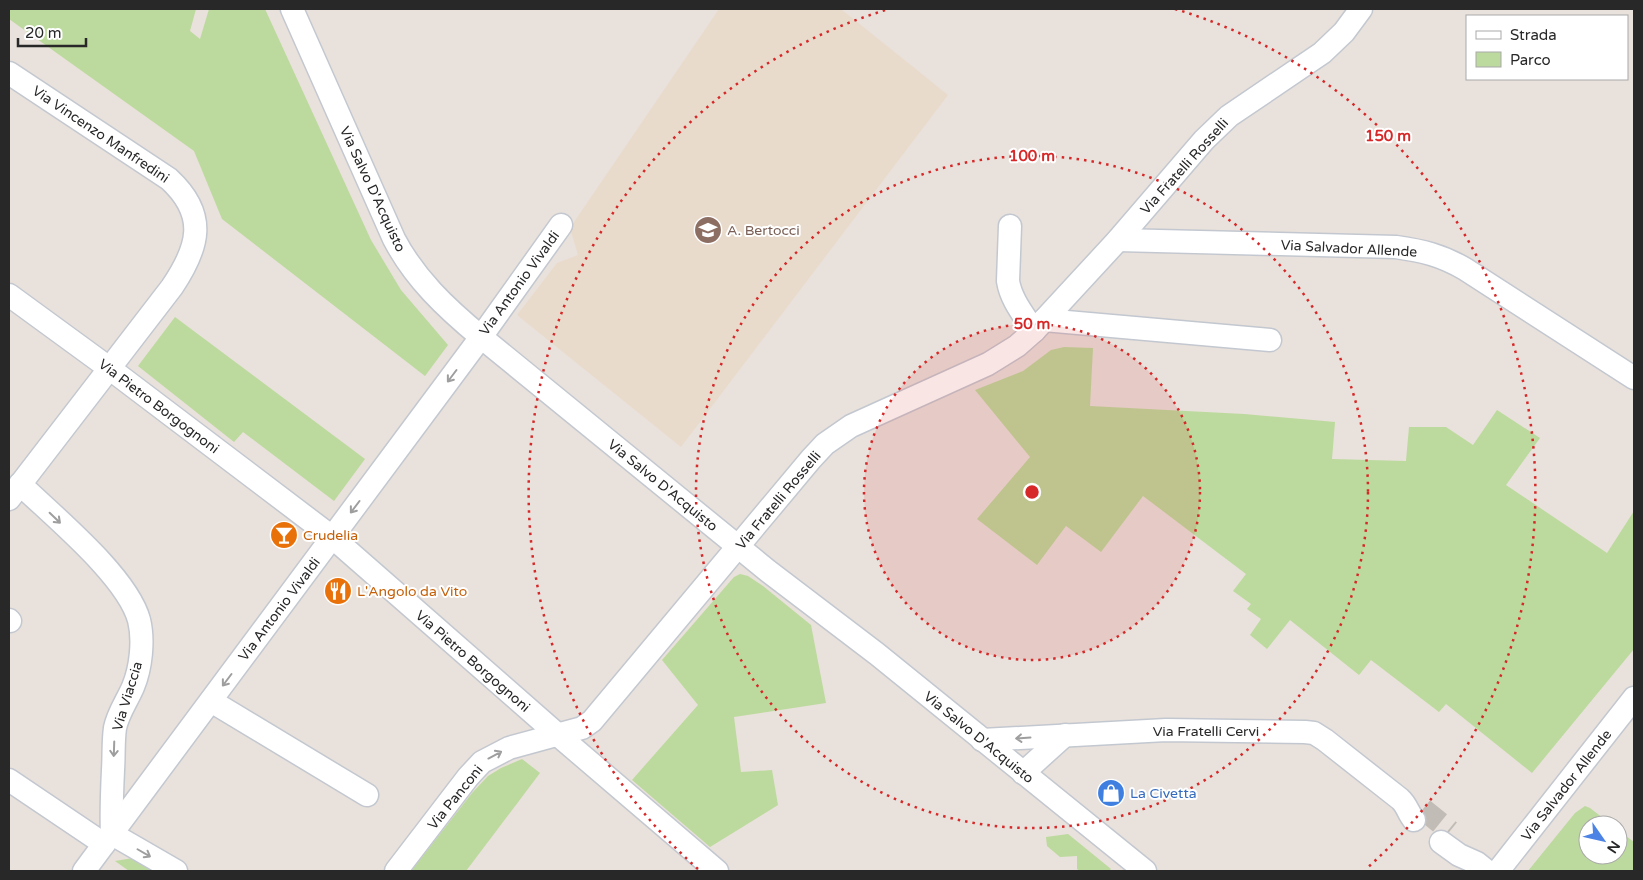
<svg xmlns="http://www.w3.org/2000/svg" width="1643" height="880" viewBox="0 0 1643 880" font-family="'Varela Round',sans-serif">
  <style>
    .education { fill: #e9dbcc }
    .green { fill: #bcda9d }
    .lines { fill: none; stroke-linecap: round; stroke-linejoin: round }
    .minor-tunnel { stroke: #c2bcb7; stroke-width: 22; stroke-dasharray: 22 11; stroke-linecap: butt }
    .minor-casing { stroke: #c3c8d0; stroke-width: 25 }
    .minor { stroke: #fff; stroke-width: 22 }
    .oneway { stroke: #9e9e9e }
    .ring { fill: none; stroke: #d62828; stroke-width: 2.5; stroke-dasharray: 2.5 5 }
    .labels { text-anchor: middle; stroke-width: 4; stroke-linejoin: round; paint-order: stroke }
    .street-label { font-size: 14px; fill: #282828; stroke: #fff }
    .education-label { font-size: 14px; fill: #785e54; stroke: #fff; text-anchor: start }
    .food-label { font-size: 14px; fill: #c56008; stroke: #fff; text-anchor: start }
    .shop-label { font-size: 14px; fill: #366cbe; stroke: #fff; text-anchor: start }
    .centre { fill: #d62828; stroke: #fff; stroke-width: 2.5 }
    .ring-label { font-size: 15px; text-anchor: middle; font-weight: bold; fill: #d62828; stroke: #fff; stroke-width: 4; stroke-linejoin: round; paint-order: stroke }
  </style>
  <rect width="100%" height="100%" fill="#e9e1db"/>
  <path class="education" d="M719 9H841L948 95 681 447 517 315 557 263 578 255 570 228Z"/>
  <g class="green">
    <path d="M9 9H196L190 31 200 39 209 9H265L371 240 401 290 448 345 425 376 222 219 194 151 9 19Z"/>
    <path d="M175 317 365 459 334 501 243 432 234 442 138 366Z"/>
    <path d="M1064 347 1093 348 1090 406 1244 414 1335 422 1332 459 1406 461 1409 427H1446L1473 445 1497 410 1540 438 1506 485 1607 553 1634 511V649L1532 773 1446 704 1439 712 1371 660 1359 675 1290 620 1267 649 1250 635 1261 619 1247 609 1251 604 1233 591 1246 574 1143 496 1101 552 1066 526 1037 565 977 519 1030 457 975 390 1023 371 1051 350Z"/>
    <path d="M740 574 748 576 763 586 811 625 826 703 734 717 741 772 772 770 778 805 710 847 632 780 698 705 662 660 734 577Z"/>
    <path d="M522 759 540 773 466 871H411L472 793 488 776 501 768Z"/>
    <path d="M1585 806 1590 808 1612 825H1588V855H1618V830L1634 842V871H1528L1575 813Z"/>
    <path d="M1068 834 1111 869 1109 871H1080L1077 869V856L1060 857 1047 846 1046 837Z"/>
    <path d="M133 858 154 871H129L115 861Z"/>
  </g>
  <g class="lines">
    <path class="minor-tunnel" d="M1423 809 1450 831"/>
    <g class="minor-casing">
      <g id="minor">
        <path d="M292 9 394 239C415 279 446 308 481 337L768 571 877 654 1145 871"/>
        <path d="M9 73 169 179C208 215 199 247 172 287L9 499"/>
        <path d="M1010 226 1008 281C1011 300 1024 315 1034 331"/>
        <path d="M1118 240 1396 247C1423 251 1441 255 1465 269L1634 378"/>
        <path d="M9 295 109 368 332 537 558 735 717 871"/>
        <path d="M1044 320 1270 340"/>
        <path d="M20 484C53 516 127 576 139 620 144 640 141 668 133 687 127 701 118 713 115 728 113 742 114 756 113 770 112 791 111 813 112 834"/>
        <path d="M9 620 10 621"/>
        <path d="M211 701 367 795"/>
        <path d="M982 740 1166 730 1305 732 1314 733 1325 740 1400 799C1407 805 1408 813 1414 820"/>
        <path d="M1023 773 1065 735"/>
        <path d="M9 780 104 844"/>
        <path d="M112 834 176 871"/>
        <path d="M1441 842 1459 855 1477 863 1487 871"/>
        <path d="M84 871 481 337 561 225"/>
        <path d="M396 871 468 777 482 762 509 748 582 728 592 721 811 459 825 444 851 426 988 364 1017 346 1034 331 1118 240 1204 140 1229 116 1322 53 1344 32 1361 9"/>
        <path d="M1498 871 1634 698"/>
      </g>
    </g>
    <use href="#minor" class="minor"/>
  </g>
  <defs><path id="oneway-shaft" d="M-6 0H5M1.5-3L5.5 0L1.5 3" fill="none" stroke-width="1.6" stroke-linecap="round" stroke-linejoin="round" transform="scale(1.25)"/></defs>
  <g class="oneway">
    <use href="#oneway-shaft" transform="translate(452 376) rotate(127)"/>
    <use href="#oneway-shaft" transform="translate(355 507) rotate(127)"/>
    <use href="#oneway-shaft" transform="translate(55 518) rotate(44)"/>
    <use href="#oneway-shaft" transform="translate(227 680) rotate(127)"/>
    <use href="#oneway-shaft" transform="translate(1023 738) rotate(176)"/>
    <use href="#oneway-shaft" transform="translate(114 749) rotate(92)"/>
    <use href="#oneway-shaft" transform="translate(495 755) rotate(-28)"/>
    <use href="#oneway-shaft" transform="translate(144 853) rotate(30)"/>
  </g>
  <circle cx="1032" cy="492" r="168" fill="#d62828" fill-opacity=".12"/>
  <g class="ring">
    <circle cx="1032" cy="492" r="168"/>
    <circle cx="1032" cy="492" r="336"/>
    <path d="M698 869A504 504 0 0 1 889 9M1175 9A504 504 0 0 1 1366 869"/>
  </g>
  <defs>
    <g id="school-disc" transform="scale(1.4375)"><circle r="9.5" fill="#8d6e63" stroke="#fff"/><path d="M0-5L7-2L0 1L-7-2ZM-4 1L0 2.5L4 1V4Q0 6-4 4Z" fill="#fff"/></g>
    <g id="bar-disc" transform="scale(1.4375)"><circle r="9.5" fill="#e8710a" stroke="#fff"/><path d="M-6-5H6L.8 .8V4.5H3.5V6h-7V4.5H-.8V.8Z" fill="#fff"/></g>
    <g id="restaurant-disc" transform="scale(1.4375)"><circle r="9.5" fill="#e8710a" stroke="#fff"/><path d="M-5-6h1v4h1v-4h1v4h1v-4h1v5L-1.5 .5V6h-2V.5L-5-1ZM5-6V6H3V1.5H1.5Q1.5-4 5-6Z" fill="#fff"/></g>
    <g id="shop-disc" transform="scale(1.4375)"><circle r="9.5" fill="#3f7fe0" stroke="#fff"/><path d="M-5-2.5h2.3a2.7 3.5 0 0 1 5.4 0H5L5.5 6h-11ZM-1.5-2.5h3a1.5 2.3 0 0 0-3 0Z" fill="#fff"/></g>
  </defs>
  <g fill-rule="evenodd">
    <use href="#school-disc" x="708" y="230"/>
    <use href="#bar-disc" x="284" y="535"/>
    <use href="#restaurant-disc" x="338" y="591"/>
    <use href="#shop-disc" x="1111" y="793"/>
  </g>
  <g class="labels">
    <g class="street-label">
      <text transform="translate(101 134) rotate(34)" y="5">Via Vincenzo Manfredini</text>
      <text transform="translate(1184 166) rotate(-48)" y="5">Via Fratelli Rosselli</text>
      <text transform="translate(373 189) rotate(65)" y="5">Via Salvo D'Acquisto</text>
      <text transform="translate(1349 248) rotate(3)" y="5">Via Salvador Allende</text>
      <text transform="translate(519 283) rotate(-54)" y="5">Via Antonio Vivaldi</text>
      <text transform="translate(159 406) rotate(37)" y="5">Via Pietro Borgognoni</text>
      <text transform="translate(663 485) rotate(39)" y="5">Via Salvo D'Acquisto</text>
      <text transform="translate(778 500) rotate(-50)" y="5">Via Fratelli Rosselli</text>
      <text transform="translate(279 609) rotate(-53)" y="5">Via Antonio Vivaldi</text>
      <text transform="translate(473 661) rotate(41)" y="5">Via Pietro Borgognoni</text>
      <text transform="translate(127 696) rotate(-73)" y="5">Via Viaccia</text>
      <text x="1206" y="736">Via Fratelli Cervi</text>
      <text transform="translate(979 737) rotate(39)" y="5">Via Salvo D'Acquisto</text>
      <text transform="translate(1566 785) rotate(-52)" y="5">Via Salvador Allende</text>
      <text transform="translate(455 797) rotate(-51)" y="5">Via Panconi</text>
    </g>
    <g class="education-label">
      <text x="727" y="235">A. Bertocci</text>
    </g>
    <g class="food-label">
      <text x="303" y="540">Crudelia</text>
      <text x="357" y="596">L'Angolo da Vito</text>
    </g>
    <g class="shop-label">
      <text x="1130" y="798">La Civetta</text>
    </g>
  </g>
  <circle cx="1032" cy="492" r="8" class="centre"/>
  <g class="ring-label">
    <text x="1388" y="141">150 m</text>
    <text x="1032" y="161">100 m</text>
    <text x="1032" y="329">50 m</text>
  </g>
  <rect width="1643" height="880" fill="none" stroke="#282828" stroke-width="20"/>
  <rect x="1466" y="15" width="162" height="65" fill="#ffffff" stroke="#a9a9a9"/>
  <rect x="1476" y="31" width="25" height="8" fill="#ffffff" stroke="#a9a9a9"/>
  <text x="1510" y="40" font-size="15" fill="#282828">Strada</text>
  <rect x="1476" y="52" width="25" height="15" fill="#bcda9d" stroke="#a9a9a9"/>
  <text x="1510" y="65" font-size="15" fill="#282828">Parco</text>
  <g transform="translate(1603 840) rotate(124)"><circle r="24" fill="#ffffff" stroke="#a9a9a9"/>
  <path d="M0-4L9 19L0 12L-9 19Z" fill="#4c83e5"/>
  <text y="-8" font-size="14" font-weight="bold" text-anchor="middle" fill="#282828">N</text>
  </g>
  <path d="M18 38v8h68v-8" fill="none" stroke="#282828" stroke-width="2.5"/>
  <text x="25" y="38" font-size="15" fill="#282828" stroke="#ffffff" stroke-width="4" paint-order="stroke">20 m</text>
</svg>
